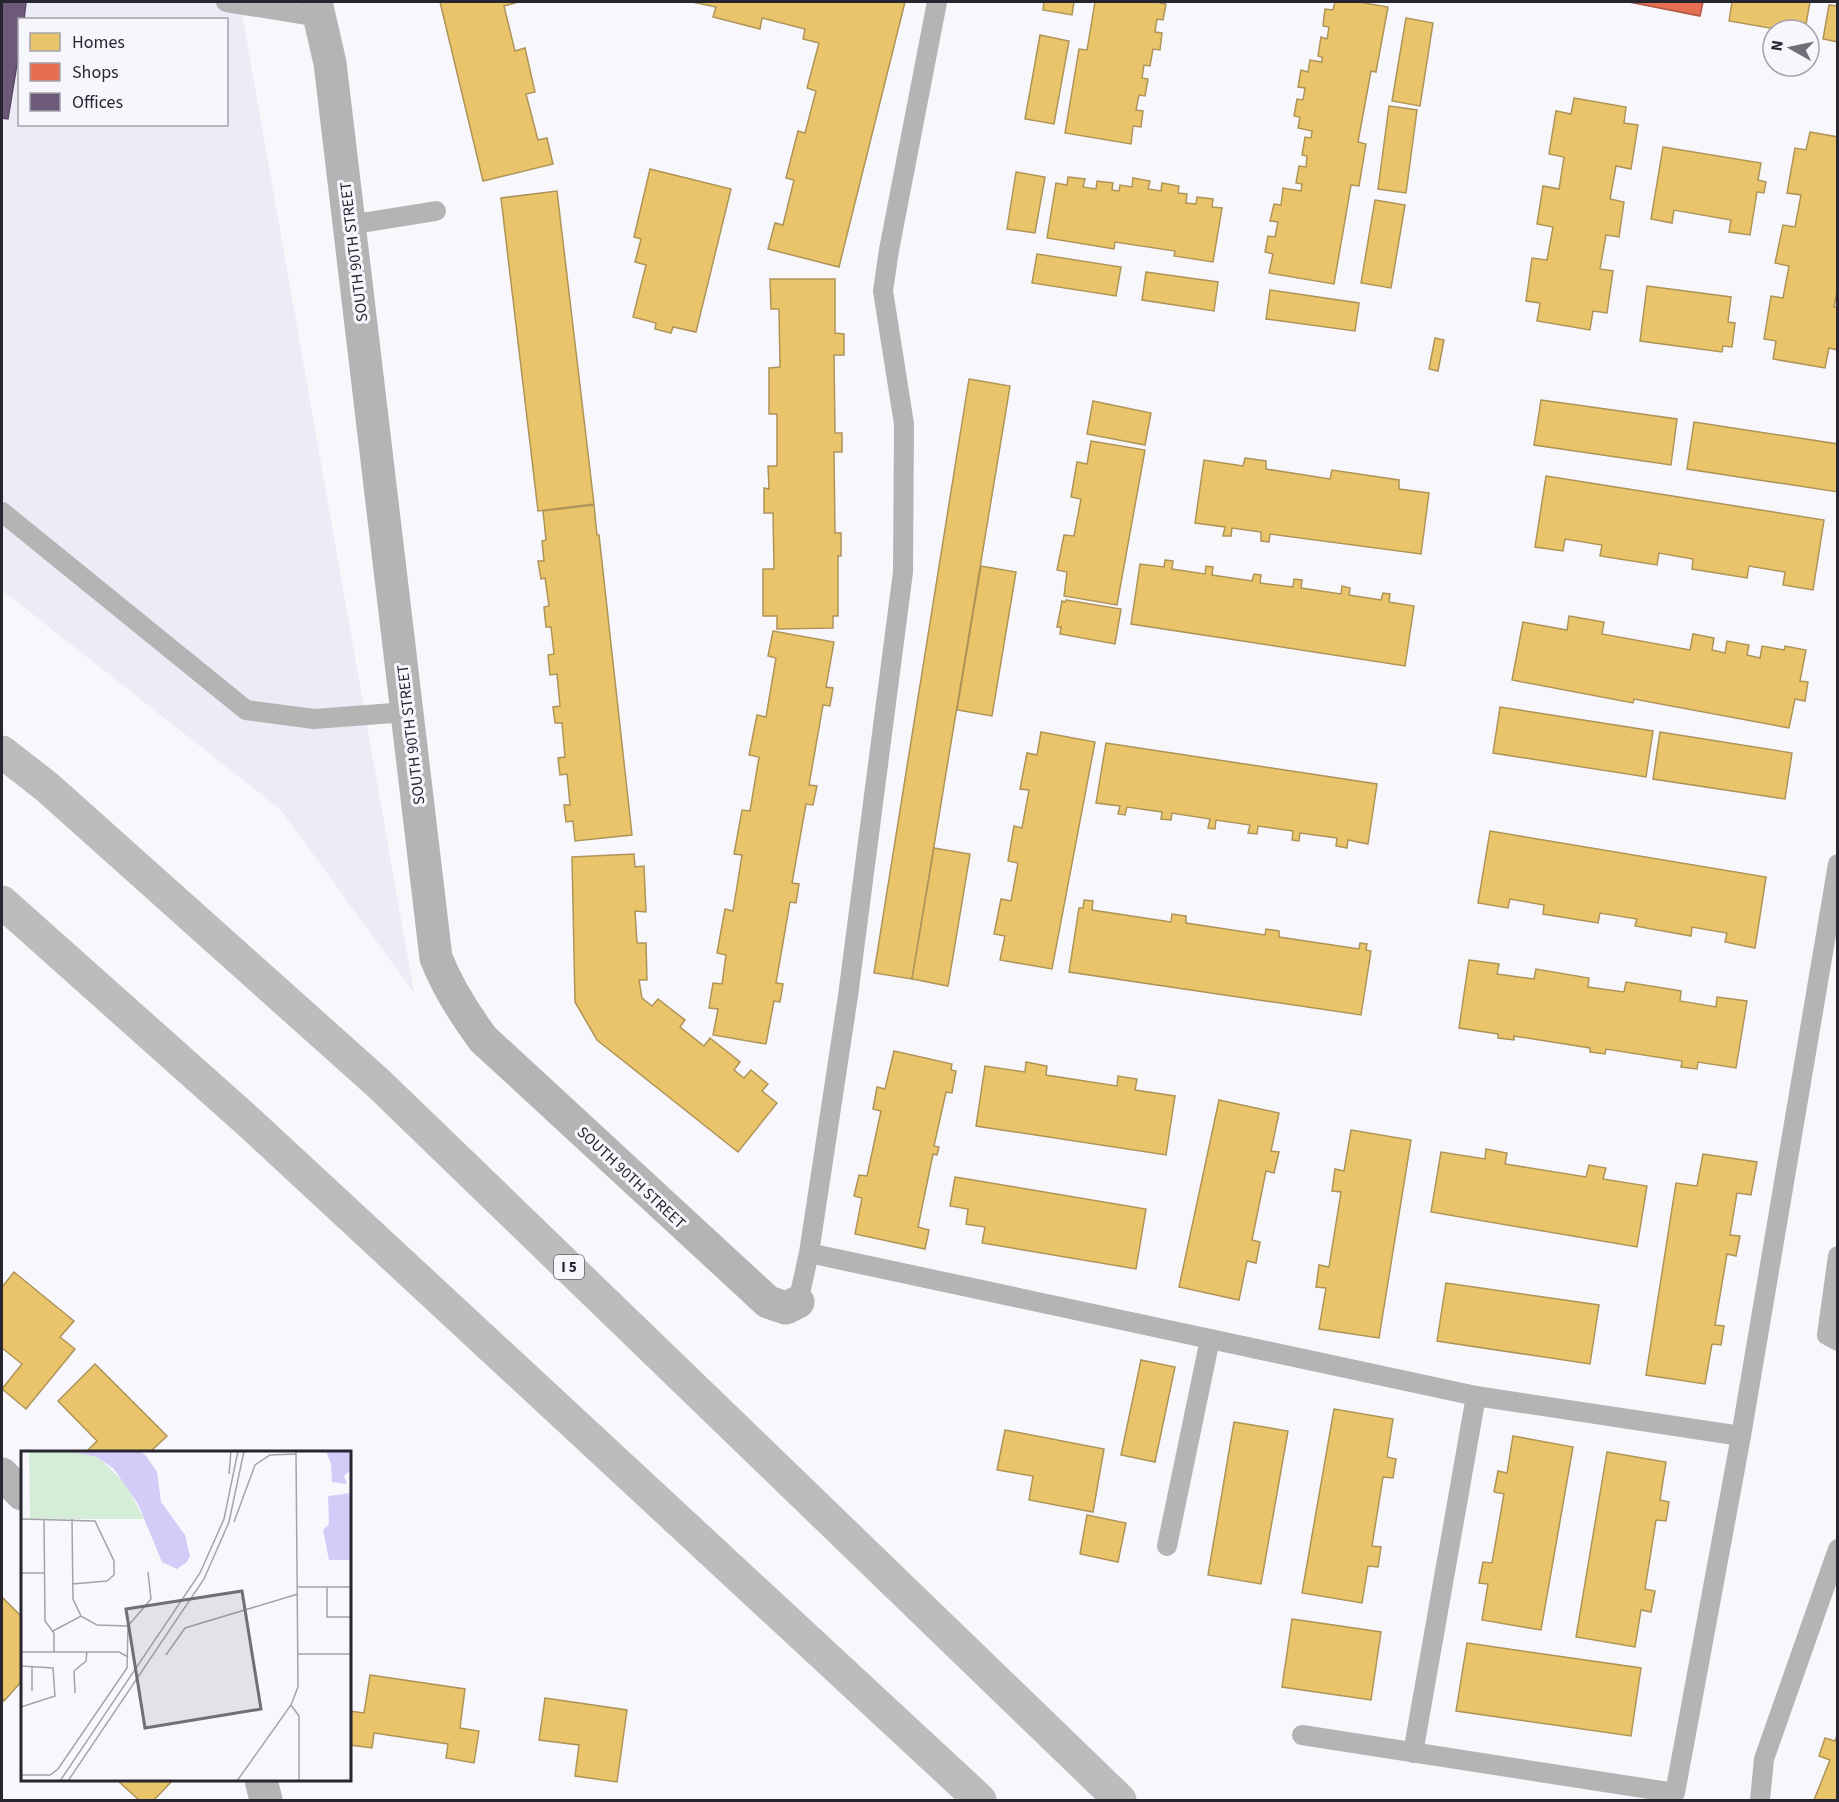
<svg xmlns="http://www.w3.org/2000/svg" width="1839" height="1802" viewBox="0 0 1839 1802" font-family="'Source Sans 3',sans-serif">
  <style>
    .built { fill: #edebf6; fill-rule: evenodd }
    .homes { fill: #e9c46a; stroke: #af9459; stroke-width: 1.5 }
    .shops { fill: #e76f51; stroke: #ad5947; stroke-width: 1.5 }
    .offices { fill: #6d597a; stroke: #584964; stroke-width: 1.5 }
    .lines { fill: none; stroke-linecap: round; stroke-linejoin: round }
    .service { stroke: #b2b5b3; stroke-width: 20 }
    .minor { stroke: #b2b5b3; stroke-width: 33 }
    .motorway { stroke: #bcbcbc; stroke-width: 33 }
    .labels { text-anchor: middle; stroke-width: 6; stroke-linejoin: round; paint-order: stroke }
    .shield { fill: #f7f6fd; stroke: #65646e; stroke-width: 1.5 }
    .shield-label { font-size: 15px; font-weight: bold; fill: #272530 }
    .street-label { font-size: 16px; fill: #272530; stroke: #f7f6fd }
    .inset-road { fill: none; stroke: #a4a3aa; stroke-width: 1.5 }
    .view { fill: #706e77; fill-opacity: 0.15; stroke: #706e77; stroke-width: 3 }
    .inset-edge { fill: none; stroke: #272530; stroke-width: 3 }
  </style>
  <rect width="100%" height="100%" fill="#f8f7fc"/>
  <path class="built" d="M2 2H240L414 993 281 810 2 590ZM20 20H226V124H20Z"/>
  <g class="homes">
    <path d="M440 2H514L515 3 504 6 515 51 525 48 535 92 526 94 538 140 547 138 553 164 483 181Z"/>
    <path d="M692 2H905L839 267 768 249 775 223 783 225 794 180 786 178 798 131 805 133 816 91 807 88 819 43 803 39 805 29 762 18 760 29 713 17 716 7Z"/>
    <path d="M1044 2H1074L1072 15 1043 10Z"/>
    <path d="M1095 2H1160V3L1166 4 1163 20 1157 19 1155 32 1162 33 1160 50 1153 49 1150 66 1144 65 1142 78 1148 79 1145 96 1139 95 1136 110 1143 111 1141 127 1133 126 1131 144 1065 133 1079 49 1087 50Z"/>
    <path d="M1335 2H1359L1388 7 1376 72 1371 71 1358 142 1366 144 1359 186 1351 185 1334 284 1269 273 1273 254 1265 252 1268 236 1275 237 1278 222 1270 221 1274 204 1281 205 1283 188 1301 191 1302 184 1296 183 1299 166 1306 167 1307 156 1302 155 1305 137 1311 138 1312 131 1298 128 1300 117 1294 116 1297 99 1303 100 1305 88 1298 87 1301 70 1308 72 1310 60 1322 62V57L1318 56 1321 37 1327 39 1329 27 1323 26 1325 9 1333 10Z"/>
    <path d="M1732 2H1810L1805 30H1781L1729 21Z"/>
    <path d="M1829 5 1838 6V42L1823 39Z"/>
    <path d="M1406 18 1433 23 1420 106 1392 101Z"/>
    <path d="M1040 35 1069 41 1054 124 1025 119Z"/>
    <path d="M1574 98 1626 107 1624 123 1638 125 1631 169 1616 166 1610 199 1624 202 1619 237 1606 235 1600 269 1613 271 1607 313 1593 311 1590 330 1537 321 1540 303 1526 301 1532 258 1547 260 1553 227 1537 224 1543 186 1559 189 1564 157 1549 154 1556 111 1571 114Z"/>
    <path d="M1389 106 1417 110 1406 193 1378 189Z"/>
    <path d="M1810 132 1838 137V287L1834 307H1838V350L1829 348 1825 368 1773 359 1776 341 1764 339 1771 296 1783 298 1789 266 1775 263 1783 225 1795 227 1801 195 1787 193 1795 148 1806 150Z"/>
    <path d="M1663 147 1761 163 1758 180 1766 182 1764 193 1757 192 1750 235 1729 232 1731 220 1674 210 1672 223 1651 219Z"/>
    <path d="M650 169 731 189 696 332 673 327 671 333 655 329 656 323 633 317 646 265 635 262 641 239 634 237Z"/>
    <path d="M1016 172 1045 177 1035 233 1007 229Z"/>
    <path d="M1068 177 1085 179 1083 187 1096 189 1097 181 1113 183 1112 190 1119 191 1120 185 1132 187 1133 178 1150 181 1148 189 1161 191 1162 183 1179 186 1178 193 1187 194 1186 203 1196 204 1197 197 1213 199 1212 207 1222 208 1213 262 1174 256 1175 251 1115 242 1114 249 1047 238 1056 183 1067 185Z"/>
    <path d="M557 191 594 504 538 511 501 198Z"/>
    <path d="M1375 200 1405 205 1391 288 1361 283Z"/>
    <path d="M1037 254 1121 267 1116 296 1032 283Z"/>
    <path d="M1146 272 1218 282 1214 311 1142 300Z"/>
    <path d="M770 279H835V333L844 334V355H834L835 433H842V452H834L835 533H841V556H838V616H833V628L777 629V616H763V569H774L773 513H764V488L769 489 768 466H777V414H769V368L780 367 779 309H771Z"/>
    <path d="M1647 286 1731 297 1728 322 1735 323 1732 347 1723 346 1722 352 1640 341Z"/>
    <path d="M1270 290 1359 303 1355 331 1266 319Z"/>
    <path d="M1435 338 1444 340 1438 371 1429 369Z"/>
    <path d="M969 379 1010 386 912 979 874 973Z"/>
    <path d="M1541 400 1677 419 1671 465 1534 445Z"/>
    <path d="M1093 401 1151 413 1145 445 1087 434Z"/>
    <path d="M1694 422 1838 444V492L1687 469Z"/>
    <path d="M1091 441 1145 450 1117 605 1064 596 1067 572 1057 570 1064 535 1074 536 1081 499 1071 497 1077 462 1087 464Z"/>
    <path d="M1245 458 1266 461V469L1330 479 1332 470 1399 480V489L1429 493 1421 554 1270 534 1269 542 1261 541V532L1232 528 1231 536H1223L1225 527 1195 523 1204 460 1243 466Z"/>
    <path d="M1546 476 1824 520 1813 590 1783 585 1785 572 1749 566 1747 578 1692 569 1693 559 1659 553 1657 565 1600 556 1602 545 1565 539 1563 551 1535 547Z"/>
    <path d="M594 505 597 535H599L632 835 575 841 573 821 566 822 564 805H570L567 774 560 775 558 758 565 757 562 723H555L553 707 560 706 557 674 550 675 548 655 554 654 551 627H546L544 607 549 606 545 578 541 579 538 561H544L542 541 546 540 543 511Z"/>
    <path d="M1165 560 1173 561 1172 569 1205 574 1206 566 1213 567 1212 575 1252 581 1254 574 1261 575 1260 583 1293 587 1294 579 1302 580 1301 588 1341 594 1342 586 1350 588 1349 595 1381 600 1383 593 1390 594 1389 602 1414 606 1405 666 1131 624 1140 564 1164 567Z"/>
    <path d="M981 566 1016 572 992 716 957 710Z"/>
    <path d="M1066 600 1121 609 1115 644 1060 634 1061 627H1057L1062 601 1065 602Z"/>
    <path d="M1569 616 1604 622 1602 634 1690 650 1693 634 1714 638 1712 650 1725 653 1727 641 1749 645 1747 655 1760 658 1762 646 1784 650 1785 646 1806 650 1800 681 1808 682 1805 701 1795 699 1789 728 1634 699 1633 703 1512 680 1523 622 1567 630Z"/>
    <path d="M773 631 834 642 826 687 833 688 830 706 823 705 809 785 817 786 813 805 806 804 792 883 799 884 796 903 790 902 776 983 783 984 780 1002 774 1001 766 1044 713 1035 718 1009 709 1008 713 983 722 984 726 955 717 953 725 909 733 911 742 855 734 854 742 810 750 811 759 757 749 755 757 715 766 717 776 658 768 656Z"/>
    <path d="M1500 707 1653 731 1646 777 1493 753Z"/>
    <path d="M1041 732 1095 742 1052 969 1000 960 1005 936 994 934 1001 899 1011 901 1018 863 1008 861 1014 826 1022 828 1029 790 1020 789 1027 753 1037 755Z"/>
    <path d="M1660 732 1792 753 1785 799 1653 779Z"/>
    <path d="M1106 743 1377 784 1368 844 1348 840 1347 848 1336 846 1337 838 1300 833 1299 841 1292 840 1293 831 1258 826 1257 834 1248 833 1250 825 1216 820 1215 829 1208 828 1210 819 1172 813 1171 820 1161 819 1162 812 1127 807 1125 815 1118 814 1120 806 1096 803Z"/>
    <path d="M1490 831 1766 877 1755 948 1725 942 1727 933 1692 927 1691 936 1635 926 1637 919 1600 913 1598 923 1543 914 1544 905 1510 899 1508 908 1478 903Z"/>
    <path d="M934 848 970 854 948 986 912 979Z"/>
    <path d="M634 854 635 867 644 866 646 912 635 911 637 943H646L647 980H639L642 998 652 1006 658 999 685 1020 680 1027 704 1046 710 1038 740 1062 734 1070 744 1078 751 1070 768 1084 762 1091 777 1103 738 1152 597 1040 575 1002 572 857Z"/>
    <path d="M1084 900 1093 901 1092 910 1171 922 1172 914 1186 916V923L1265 935 1266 929 1279 931V937L1359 949 1360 943 1367 944 1366 950 1371 951 1361 1015 1069 972 1079 908H1083Z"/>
    <path d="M1469 960 1499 964 1497 974 1534 979 1536 969 1589 978 1588 987 1624 992 1626 982 1681 991 1680 1001 1716 1007 1717 997 1747 1001 1736 1068 1698 1062 1697 1069 1681 1067 1682 1061 1606 1049 1605 1054 1590 1052V1048L1514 1036V1040L1498 1038V1034L1459 1028Z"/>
    <path d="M894 1051 952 1064 951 1070 956 1071 952 1093 946 1092 934 1146 939 1147 937 1155 933 1154 918 1227 929 1230 925 1249 855 1234 862 1198 854 1196 859 1175 867 1176 881 1111 873 1109 877 1087 885 1089Z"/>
    <path d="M1026 1062 1047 1066 1046 1075 1117 1086 1118 1076 1137 1079 1135 1090 1175 1096 1166 1155 976 1126 985 1066 1025 1072Z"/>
    <path d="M1219 1100 1279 1113 1271 1151 1279 1152 1274 1173 1266 1171 1252 1240 1260 1242 1256 1263 1247 1261 1239 1300 1179 1287Z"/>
    <path d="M1351 1130 1411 1140 1379 1338 1319 1329 1326 1288 1316 1287 1319 1265 1329 1267 1341 1192 1332 1191 1335 1169 1344 1171Z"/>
    <path d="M1486 1149 1507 1153 1505 1164 1586 1177 1589 1165 1606 1168 1603 1179 1647 1186 1637 1247 1431 1212 1441 1152 1485 1159Z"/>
    <path d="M1703 1154 1757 1162 1751 1195 1737 1193 1730 1235 1740 1236 1736 1256 1727 1254 1715 1325 1724 1326 1721 1345 1712 1344 1705 1384 1646 1375 1676 1183 1697 1186Z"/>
    <path d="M955 1177 1146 1209 1136 1269 982 1243 985 1227 966 1224 968 1209 950 1206Z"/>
    <path d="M14 1272 74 1321 60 1337 75 1349 26 1409 2 1389 22 1364 2 1348V1287Z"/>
    <path d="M1446 1283 1599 1305 1590 1364 1437 1341Z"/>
    <path d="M1141 1360 1175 1367 1155 1462 1121 1455Z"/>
    <path d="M95 1364 167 1436 150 1452H86L97 1441 58 1401Z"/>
    <path d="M1334 1409 1393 1419 1387 1457 1396 1459 1393 1478 1383 1477 1372 1546 1381 1547 1378 1567 1368 1566 1362 1603 1302 1593Z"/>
    <path d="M1234 1422 1288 1431 1261 1584 1208 1575Z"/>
    <path d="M1005 1430 1104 1449 1093 1512 1029 1500 1033 1476 997 1470Z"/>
    <path d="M1513 1436 1573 1447 1541 1630 1482 1620 1488 1584 1479 1583 1483 1562 1492 1563 1504 1494 1494 1492 1498 1471 1507 1473Z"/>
    <path d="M1607 1452 1666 1462 1660 1500 1669 1502 1666 1521 1656 1520 1645 1589 1655 1591 1651 1612 1641 1610 1635 1647 1576 1637Z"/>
    <path d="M1087 1515 1126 1523 1118 1562 1080 1554Z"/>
    <path d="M2 1597 22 1617V1681L4 1701 2 1698Z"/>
    <path d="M1292 1619 1381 1632 1371 1700 1282 1687Z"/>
    <path d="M1467 1643 1641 1668 1631 1736 1456 1711Z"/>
    <path d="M370 1675 465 1689 460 1728 479 1731 474 1763 446 1758 448 1744 374 1733 372 1748 350 1745V1711L364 1713Z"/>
    <path d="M545 1698 627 1710 617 1782 575 1776 579 1745 539 1740Z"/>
    <path d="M1838 1733V1800H1814L1830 1760 1819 1756 1825 1738 1835 1741Z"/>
    <path d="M117 1780H173L154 1800H139Z"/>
  </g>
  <path class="shops" d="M1629 2H1703L1700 16Z"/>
  <path class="offices" d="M2 2H26L24 20H20V46L8 119 2 118Z"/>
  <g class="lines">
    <g class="service">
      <path d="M226 2 320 17"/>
      <path d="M349 225 436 211"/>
      <path d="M2 512 246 710 314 719 407 712"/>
      <path d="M809 1253 1476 1396 1741 1436"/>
      <path d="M1838 1256 1827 1335 1838 1341"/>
      <path d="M798 1302 809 1253 848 996 903 572 904 424 883 291 889 250 937 2"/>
      <path d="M1167 1546 1210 1339"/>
      <path d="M1302 1735 1675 1793 1741 1436 1838 864"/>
      <path d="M1413 1753 1476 1396"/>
      <path d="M1760 1800 1764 1759 1838 1549"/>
    </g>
    <g class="minor">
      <path d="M316 2 330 63 436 958C448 988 463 1012 483 1039L768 1302 786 1308 798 1302"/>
      <path d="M2 1474 22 1494"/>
      <path d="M261 1780 266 1800"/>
    </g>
    <g class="motorway">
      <path d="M2 752 47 787 378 1083 1120 1800"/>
      <path d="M2 902 251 1124 980 1800"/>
    </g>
  </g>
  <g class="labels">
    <rect class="shield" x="554" y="1255" width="30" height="24" rx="4.5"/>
    <g class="shield-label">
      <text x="569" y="1272">I 5</text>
    </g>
    <g class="street-label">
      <text transform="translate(353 252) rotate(-97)" y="6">SOUTH 90TH STREET</text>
      <text transform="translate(410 735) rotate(-97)" y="6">SOUTH 90TH STREET</text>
      <text transform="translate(632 1177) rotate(43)" y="6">SOUTH 90TH STREET</text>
    </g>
  </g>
  <g transform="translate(21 1451)">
    <rect width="330" height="330" fill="#f8f7fc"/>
    <path d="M8 0H78V7L104 32 123 68H9Z" fill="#d5ecd6"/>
    <path d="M45 0H119L125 5 136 21 140 51 164 84 169 105 166 111 156 118 141 111 117 53 93 18 76 6ZM305 0H330V19L323 25 326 33 311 31 310 13ZM330 42V109H308L302 79 308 73 307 45Z" fill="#d4ccf8"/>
    <path class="inset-road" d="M208 23 210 0M0 68 74 70 93 110V124L86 130M23 68 24 170 33 182V201M51 68 52 148 60 165M213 71 234 14 249 4 275 3M0 122H24M51 133 86 130M277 136H330M306 136V166H330M107 175 130 148 127 121M32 180 60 165 76 174 107 175M0 201H98L107 206M277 203H330M145 204 164 177 277 143M0 215 32 217 34 245 0 256M11 216V240M54 242 53 220 65 210 66 201M270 254 278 265V330M0 324H29L37 318 106 217 107 175M39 330 179 122 203 68 217 0M47 330 183 128 208 71 223 0M216 330 270 254 277 236 275 1"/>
    <path class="view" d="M221 140 240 258 124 277 105 158Z"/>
    <rect width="330" height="330" class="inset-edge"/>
  </g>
  <rect width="1839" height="1802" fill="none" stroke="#272530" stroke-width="6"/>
  <rect x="18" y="18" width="210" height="108" fill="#f7f6fd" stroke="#a4a2ab" stroke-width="1.5"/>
  <rect x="30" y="33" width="30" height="18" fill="#e9c46a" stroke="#a4a2ab" stroke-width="1.5"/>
  <text x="72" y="48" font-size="18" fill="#272530">Homes</text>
  <rect x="30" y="63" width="30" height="18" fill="#e76f51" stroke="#a4a2ab" stroke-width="1.5"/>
  <text x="72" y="78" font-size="18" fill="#272530">Shops</text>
  <rect x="30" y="93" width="30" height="18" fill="#6d597a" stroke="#a4a2ab" stroke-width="1.5"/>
  <text x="72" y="108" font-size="18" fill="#272530">Offices</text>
  <g transform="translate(1791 48) rotate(279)"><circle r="28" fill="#f7f6fd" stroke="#a4a2ab" stroke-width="1.5"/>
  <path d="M0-4.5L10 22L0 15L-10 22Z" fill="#706e77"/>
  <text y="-9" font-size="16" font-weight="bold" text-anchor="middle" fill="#272530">N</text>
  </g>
</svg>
